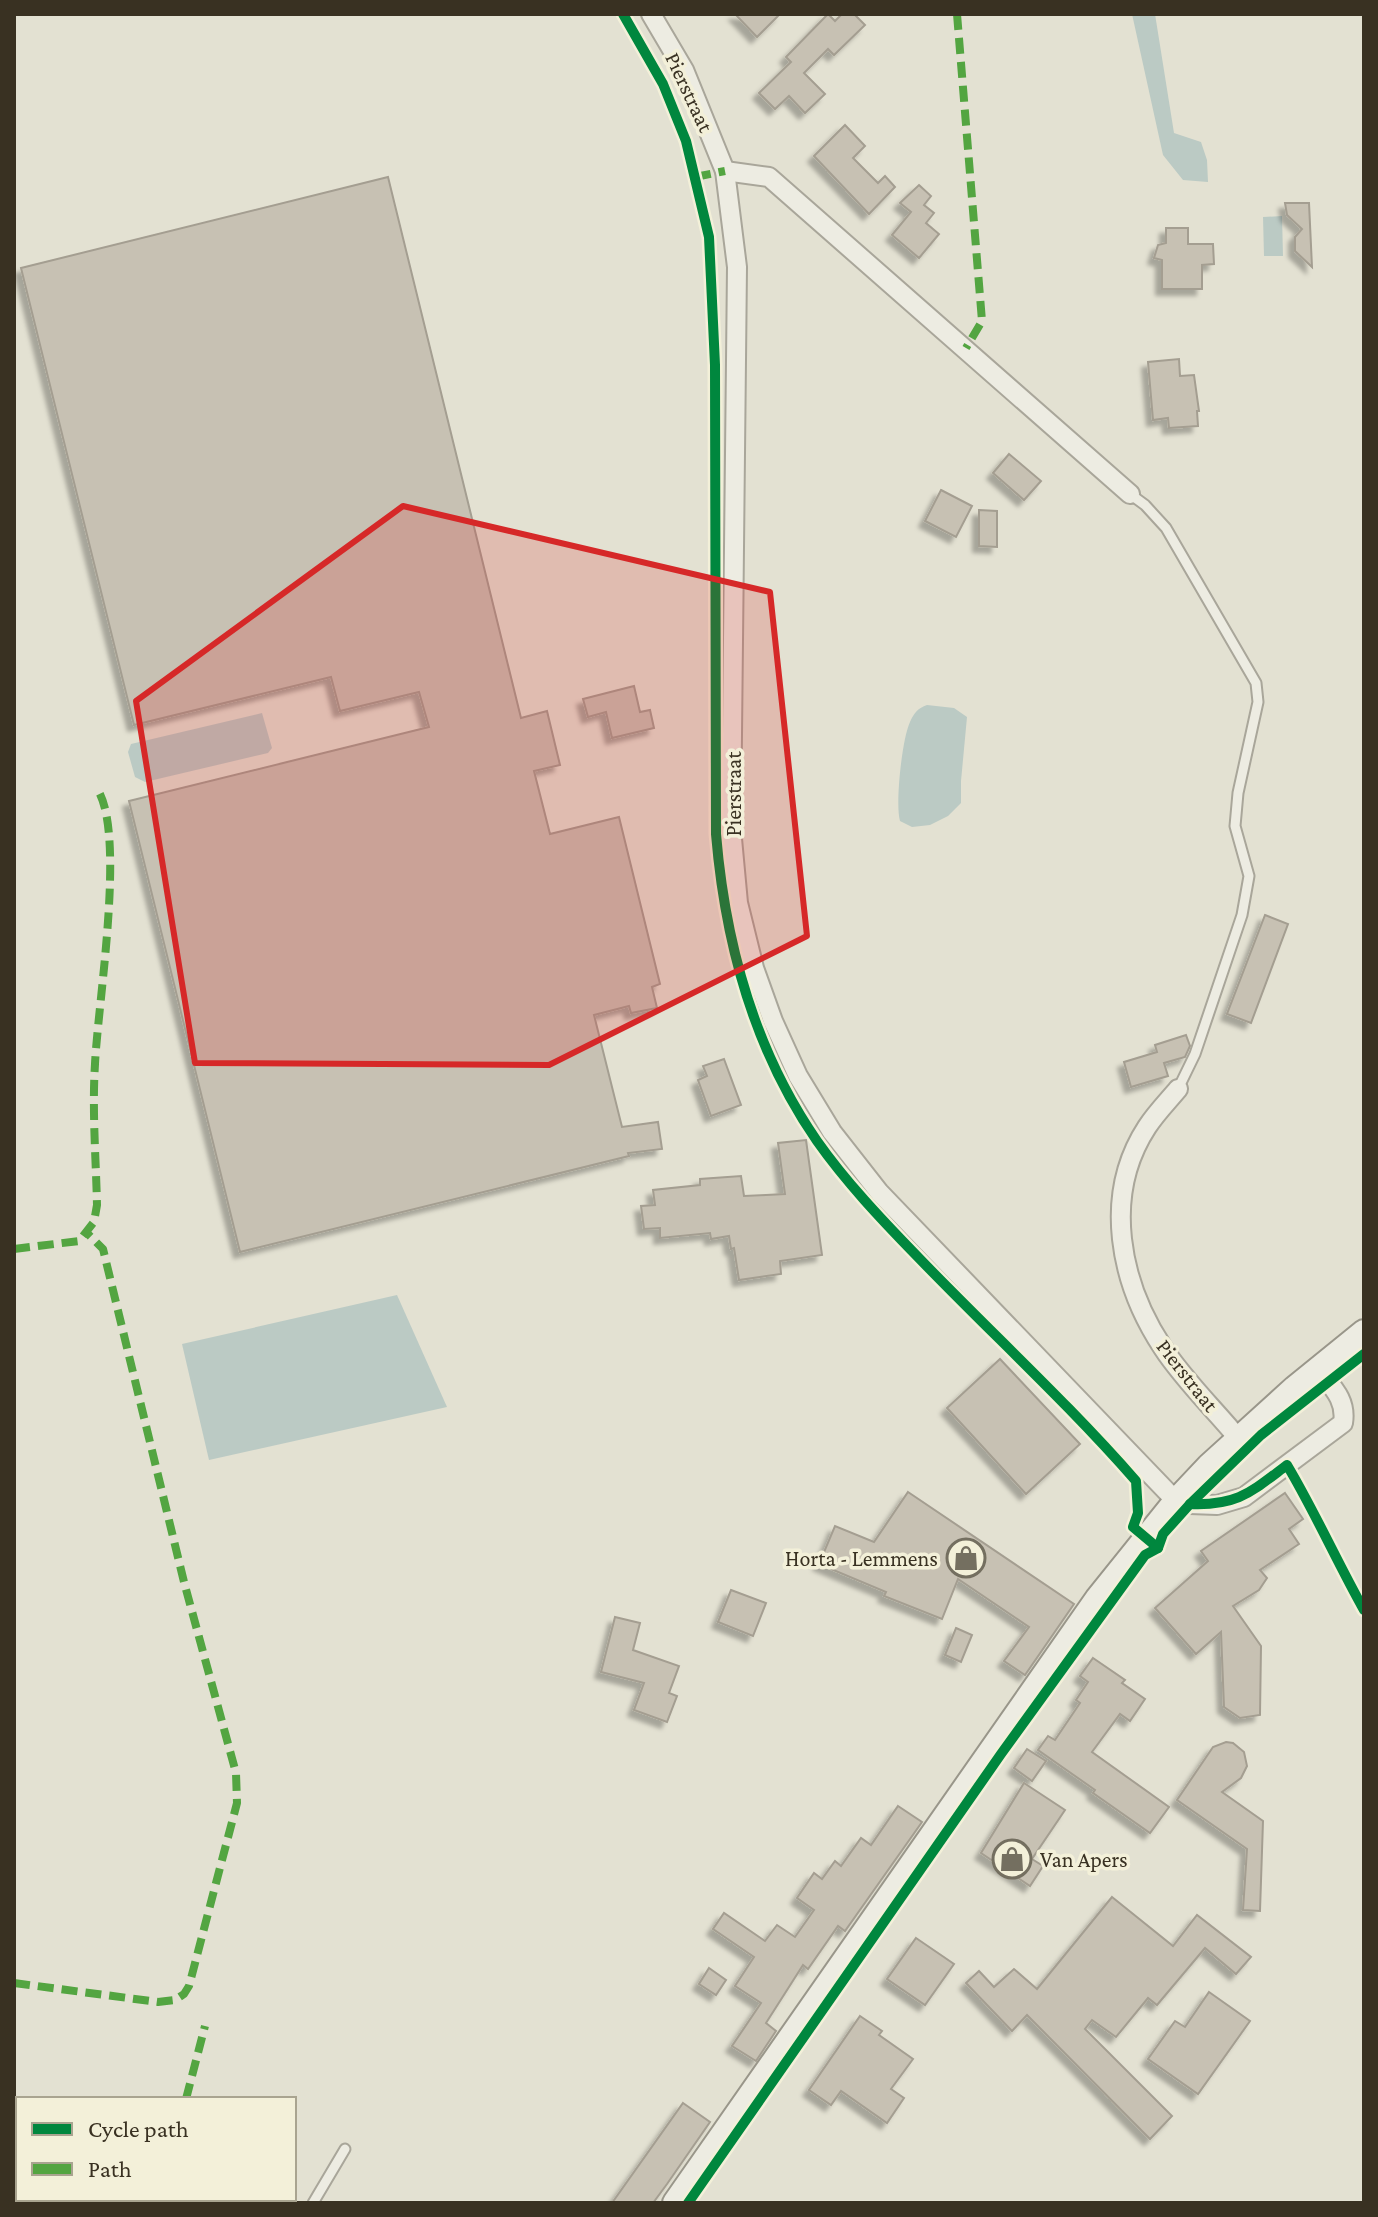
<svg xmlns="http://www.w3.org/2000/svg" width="1378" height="2217" viewBox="0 0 1378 2217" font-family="'Crimson Pro',serif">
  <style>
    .water { fill: #bbcac4 }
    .building { fill: #c7c1b3; stroke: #a49e91; stroke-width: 2; filter: url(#shadow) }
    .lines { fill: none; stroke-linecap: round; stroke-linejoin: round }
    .lane-casing { stroke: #a9a69a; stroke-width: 13 }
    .street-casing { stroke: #a9a69a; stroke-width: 22 }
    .secondary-casing { stroke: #99968a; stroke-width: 28 }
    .lane { stroke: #edece2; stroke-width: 9 }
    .street { stroke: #edece2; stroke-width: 18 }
    .secondary { stroke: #edece2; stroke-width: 24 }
    .quiet { stroke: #53a541; stroke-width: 8; stroke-dasharray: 16 8; stroke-linecap: butt }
    .cycleway-casing { stroke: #f3f0d9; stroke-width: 15 }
    .cycleway { stroke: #00873e; stroke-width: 10 }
    .marked { fill: #d62828; fill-opacity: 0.2; stroke: #d62828; stroke-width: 6; stroke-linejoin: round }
    .labels { text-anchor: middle; stroke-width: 7; stroke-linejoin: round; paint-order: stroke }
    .street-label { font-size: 22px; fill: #393122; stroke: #f3f0d9 }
    .poi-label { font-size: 22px; fill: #393122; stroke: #f3f0d9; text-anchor: end }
  </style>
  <defs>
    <filter id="shadow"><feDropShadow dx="-6" dy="6" stdDeviation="2" flood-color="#0004"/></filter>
  </defs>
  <rect width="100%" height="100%" fill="#e3e1d2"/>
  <g class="water">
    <path d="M1132 14H1155L1174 133 1201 142 1207 160 1208 182 1183 180 1163 155Z"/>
    <path d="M1282 216 1283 256H1264L1263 217Z"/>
    <path d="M927 705 954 708 967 717 961 781V803L948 816 930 825 912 827 900 821C895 804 902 739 910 722 914 713 918 708 927 705Z"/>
    <path d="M262 713 272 748 268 753 145 782 135 777 128 752 131 744Z"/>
    <path d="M397 1295 447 1407 209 1460 182 1344Z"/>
  </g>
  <g class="building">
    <path d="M735 14H780L757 37Z"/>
    <path d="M828 14 835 21 842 14H854L865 25 834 55 828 49 804 73 825 94 805 113 789 96 775 109 759 93 791 62 786 57Z"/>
    <path d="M845 125 865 146 853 158 878 183 885 176 895 187 869 214 814 156Z"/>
    <path d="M388 177 521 718 547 711 560 765 534 771 550 834 619 817 660 984 652 987 657 1008 631 1013 629 1006 594 1015 622 1127 658 1122 662 1149 628 1153 629 1156 240 1252 129 801 429 727 419 692 340 711 331 677 134 725 21 268Z"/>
    <path d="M919 185 931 196 924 205 934 213 926 223 939 234 919 258 892 235 911 212 900 203Z"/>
    <path d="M1285 203H1309L1312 267 1295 251V237L1302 229 1287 215Z"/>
    <path d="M1166 228H1188V244H1213L1214 264 1202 265V289H1162V260L1154 258 1158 245 1166 243Z"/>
    <path d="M1179 359 1180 376 1194 375 1199 411H1197L1198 426 1169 428 1168 418 1153 420 1148 362Z"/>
    <path d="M1009 454 1041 481 1024 500 993 473Z"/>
    <path d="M941 490 972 506 956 537 925 521Z"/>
    <path d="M979 510 997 511V547L979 546Z"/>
    <path d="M634 686 640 712 650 710 654 728 612 738 606 712 588 717 583 699Z"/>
    <path d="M1265 915 1288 924 1251 1023 1227 1014Z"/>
    <path d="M1186 1035 1190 1046 1185 1057 1164 1063 1168 1076 1131 1087 1124 1062 1157 1052 1155 1045Z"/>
    <path d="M724 1059 741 1105 711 1116 698 1080 707 1076 703 1066Z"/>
    <path d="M806 1140 822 1255 780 1261 781 1274 739 1280 734 1248 731 1249 729 1236 711 1239 710 1233 660 1238V1228L644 1229 641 1206 655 1205 653 1190 700 1185V1179L741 1176 744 1196 785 1194 778 1143Z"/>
    <path d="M1000 1359 1080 1444 1026 1494 947 1408Z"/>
    <path d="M908 1492 1074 1604 1025 1675 1004 1661 1029 1627 958 1579 942 1619 884 1596 886 1592 819 1564 835 1526 874 1542Z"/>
    <path d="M1285 1493 1303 1519 1289 1529 1299 1544 1260 1570 1267 1578 1259 1590 1233 1606 1261 1646 1260 1715 1240 1718 1224 1707 1221 1632 1196 1654 1155 1608 1208 1561 1201 1551Z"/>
    <path d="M731 1590 766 1603 753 1636 718 1622Z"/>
    <path d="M615 1617 640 1623 633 1650 679 1666 669 1693 677 1696 667 1722 634 1710 644 1683 601 1672Z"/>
    <path d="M956 1628 972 1635 961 1662 945 1655Z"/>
    <path d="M1093 1658 1125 1680 1122 1683 1145 1699 1130 1721 1120 1714 1092 1752 1169 1807 1150 1833 1093 1793 1095 1790 1038 1750 1048 1736 1055 1740 1080 1703 1076 1700 1088 1682 1080 1676Z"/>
    <path d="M1226 1742 1233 1743 1244 1752 1247 1766 1241 1778 1222 1792 1263 1821 1260 1911 1243 1910 1247 1849 1177 1800 1213 1747Z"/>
    <path d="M1027 1749 1046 1761 1032 1781 1014 1768Z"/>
    <path d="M1024 1783 1065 1810 1032 1859 1043 1866 1030 1886 981 1853Z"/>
    <path d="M898 1806 922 1822 845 1931 838 1926 808 1969 803 1965 766 2023 776 2031 756 2061 732 2046 761 2003 735 1986 754 1957 713 1929 724 1913 765 1941 777 1925 795 1937 814 1910 797 1898 814 1873 822 1879 835 1861 841 1866 861 1838 871 1845Z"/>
    <path d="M1112 1897 1173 1946 1197 1915 1251 1957 1236 1974 1205 1948 1157 2005 1148 1998 1116 2037 1092 2020 1085 2029 1172 2116 1150 2139 1027 2015 1012 2031 966 1983 979 1971 994 1987 1014 1969 1037 1989Z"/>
    <path d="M916 1938 954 1964 925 2005 887 1979Z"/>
    <path d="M709 1968 726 1980 716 1995 699 1984Z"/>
    <path d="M1209 1992 1250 2021 1198 2094 1148 2059 1175 2021 1185 2027Z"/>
    <path d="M860 2016 882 2031 879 2035 913 2059 891 2089 904 2098 887 2123 841 2091 831 2105 809 2090Z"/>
    <path d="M683 2103 710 2122 667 2184 653 2203H612Z"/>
  </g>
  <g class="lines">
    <g class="lane-casing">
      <g id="lane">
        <path d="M1130 494 1145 505 1166 528 1256 683 1258 702 1238 793 1235 826 1249 876 1242 915 1195 1054 1178 1089"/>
        <path d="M313 2203 345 2149"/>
      </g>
    </g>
    <g class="street-casing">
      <g id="street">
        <path d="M651 14 684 70 725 171 737 267 731 828 738 903 754 968 773 1021 798 1076 832 1132 879 1192 1176 1501 1190 1504 1217 1505 1244 1497 1343 1423C1347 1399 1331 1386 1318 1369"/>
        <path d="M725 171 769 177 1130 494"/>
        <path d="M1178 1089C1168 1101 1156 1113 1147 1127 1102 1196 1120 1283 1163 1348 1183 1379 1214 1409 1238 1438"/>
      </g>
    </g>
    <g class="secondary-casing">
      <path id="secondary" d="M675 2203 1098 1598 1176 1501 1209 1466 1295 1388 1364 1332"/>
    </g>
    <use href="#lane" class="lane"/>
    <use href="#street" class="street"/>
    <use href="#secondary" class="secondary"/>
    <g class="quiet">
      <path d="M957 14 982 321 966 348"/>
      <path d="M695 177 725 171"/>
      <path d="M14 1249 79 1241 94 1222 97 1205C96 1159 92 1111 95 1064 98 1002 125 841 99 792"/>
      <path d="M14 1983 158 2002 175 2000 184 1994 189 1986 237 1803 236 1773 184 1582 103 1249 87 1233"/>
      <path d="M186 2099 205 2026"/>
      <path d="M158 2203 159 2199"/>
    </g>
    <g class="cycleway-casing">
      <g id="cycleway">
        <path d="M623 14 663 84 686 141 709 237 715 365 716 834C725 942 754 1050 817 1141 846 1182 881 1219 916 1255 988 1330 1068 1403 1136 1481L1138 1513 1133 1527 1158 1548"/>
        <path d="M1190 1504C1238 1506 1251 1492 1287 1465 1315 1512 1337 1562 1364 1610"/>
        <path d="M688 2203 1001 1754 1145 1555 1158 1548 1163 1534 1190 1504 1261 1435 1364 1354"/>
      </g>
    </g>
    <use href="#cycleway" class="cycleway"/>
  </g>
  <path class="marked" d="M403 506 770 592 807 936 549 1065 195 1063 136 701Z"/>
  <defs>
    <g id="shop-ring" transform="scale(2)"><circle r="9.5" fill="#f3f0d9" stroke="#746f60" stroke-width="1.5"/><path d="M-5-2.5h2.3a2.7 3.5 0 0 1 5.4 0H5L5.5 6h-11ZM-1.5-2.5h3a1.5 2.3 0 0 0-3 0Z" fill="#746f60"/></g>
  </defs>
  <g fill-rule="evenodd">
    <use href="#shop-ring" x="966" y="1558"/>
    <use href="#shop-ring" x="1012" y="1859"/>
  </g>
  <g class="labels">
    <g class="street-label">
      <text transform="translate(690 92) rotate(65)" y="8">Pierstraat</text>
      <text transform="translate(733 794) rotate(-90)" y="8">Pierstraat</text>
      <text transform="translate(1188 1375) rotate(52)" y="8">Pierstraat</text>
    </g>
    <g class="poi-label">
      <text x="938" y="1566">Horta - Lemmens</text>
      <text x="1040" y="1867" text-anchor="start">Van Apers</text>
    </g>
  </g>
  <rect width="1378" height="2217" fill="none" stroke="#393122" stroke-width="32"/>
  <rect x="16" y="2097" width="280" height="104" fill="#f3f0d9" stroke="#a9a490" stroke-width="2"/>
  <rect x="32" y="2123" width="40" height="12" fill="#00873e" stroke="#a9a490" stroke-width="2"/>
  <text x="88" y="2137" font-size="24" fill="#393122">Cycle path</text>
  <rect x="32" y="2163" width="40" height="12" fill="#53a541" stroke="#a9a490" stroke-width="2"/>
  <text x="88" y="2177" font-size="24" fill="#393122">Path</text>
</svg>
